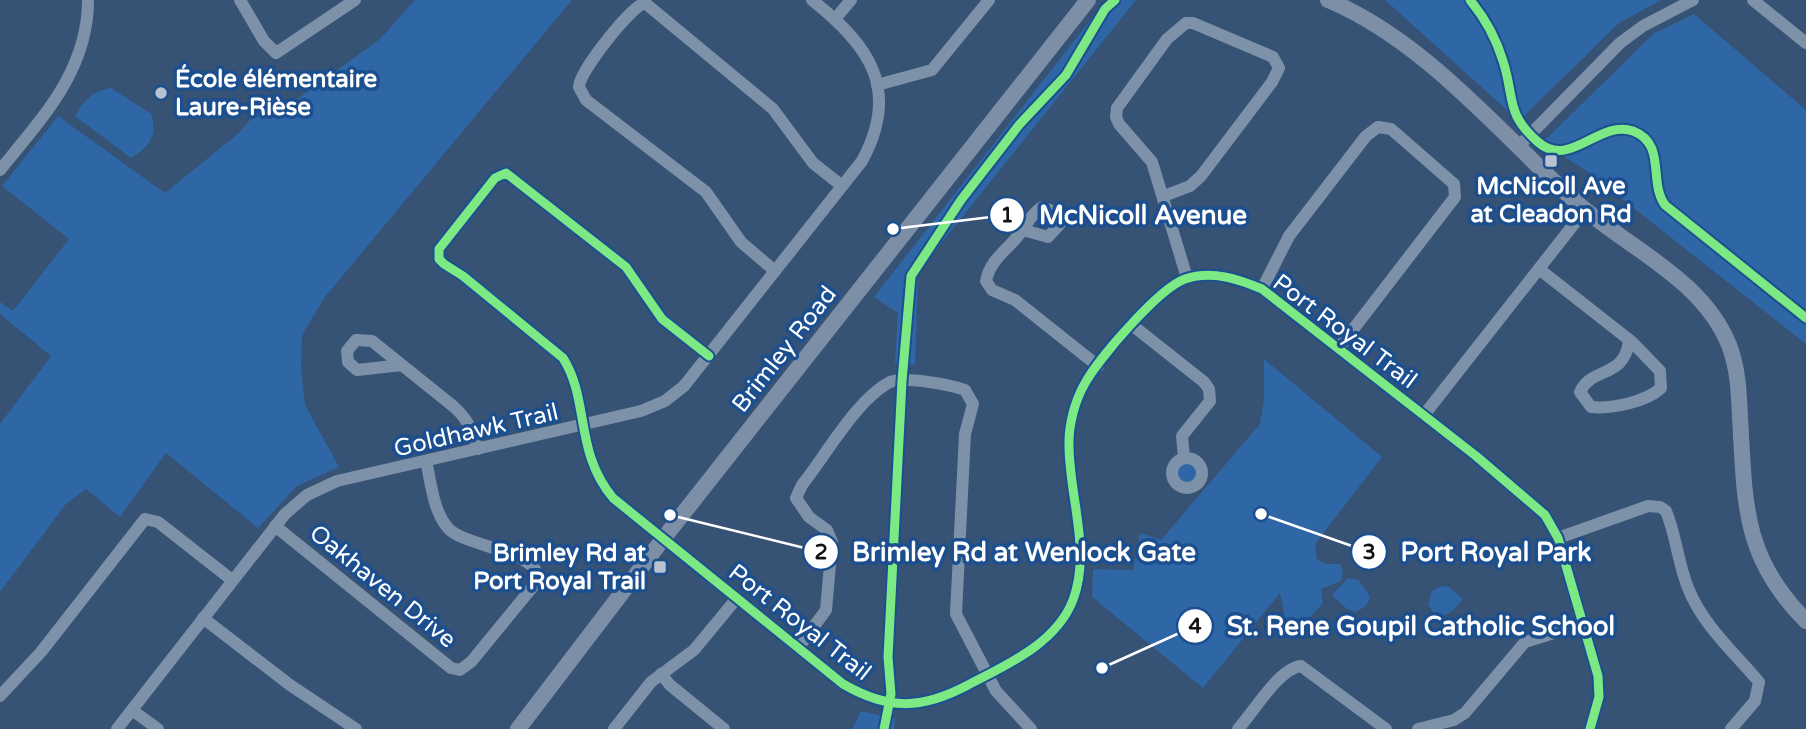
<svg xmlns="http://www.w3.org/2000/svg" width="1806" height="729" viewBox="0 0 1806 729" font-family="'Varela Round',sans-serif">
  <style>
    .green { fill: #2f66a5 }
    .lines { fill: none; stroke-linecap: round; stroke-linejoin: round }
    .minor { stroke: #7d92a8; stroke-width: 12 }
    .major { stroke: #7d8ea7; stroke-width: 16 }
    .cycleway-casing { stroke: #1b4f8f; stroke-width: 13 }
    .cycleway { stroke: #7ce984; stroke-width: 9 }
    .poi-dot { fill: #b9c2ce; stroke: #1b4f8f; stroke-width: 2.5 }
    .labels { text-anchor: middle; stroke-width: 7; stroke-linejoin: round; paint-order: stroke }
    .poi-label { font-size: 24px; font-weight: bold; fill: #fff; stroke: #1b4f8f; text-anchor: start }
    .street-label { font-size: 24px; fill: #fff; stroke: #1b4f8f }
    .leader { fill: none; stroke: #fff; stroke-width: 2.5 }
    .callout-dot { fill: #fff; stroke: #1b4f8f; stroke-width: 2.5 }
    .mark-label { font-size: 21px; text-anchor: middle; font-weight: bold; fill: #111 }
    .callout-label { font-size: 26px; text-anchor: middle; font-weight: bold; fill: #fff; stroke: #1b4f8f; stroke-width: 7; stroke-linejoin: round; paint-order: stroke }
  </style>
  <rect width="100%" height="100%" fill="#365274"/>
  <g class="green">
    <path d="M415 0H572L325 297 302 335 301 369 305 405 339 467 297 486 258 528 166 453 120 517 86 489 66 504 0 592V424L51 356 0 314V302L13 311 69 239 2 186 58 116 165 193 240 132 260 107 271 118 380 39Z"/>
    <path d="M1106 0H1136L923 266 918 277 915 365 895 363 898 313 874 297Z"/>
    <path d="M1385 0H1661L1619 23 1519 121Z"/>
    <path d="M1694 14 1806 110V344L1584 169 1542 143 1653 34Z"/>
    <path d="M111 88 151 114C158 136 149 147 131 158L75 116C83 100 93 91 111 88Z"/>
    <path d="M1264 359 1382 457 1315 544 1317 559 1325 564H1340L1343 572 1341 581 1321 589 1323 603 1289 640 1280 593 1203 688 1092 597 1093 569 1133 570 1140 533 1161 540 1260 424 1264 399Z"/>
    <circle cx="1187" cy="473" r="11"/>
    <path d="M1348 578 1359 580 1370 597 1366 606 1356 612 1347 609 1332 595Z"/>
    <path d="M1441 586 1449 587 1463 599C1454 609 1448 619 1434 614L1428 604 1432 591Z"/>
    <path d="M861 711 895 719 894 729H852Z"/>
  </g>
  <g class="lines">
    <g class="minor">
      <path d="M240 0 264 41 276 53 355 0"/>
      <path d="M1753 0 1806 43"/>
      <path d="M835 19 851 0"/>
      <path d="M877 85 932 70 989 0"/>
      <path d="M1519 146 1620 43 1643 26 1693 0"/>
      <path d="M0 170C42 118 88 71 88 0"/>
      <path d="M1164 196 1190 186 1201 176 1272 82 1279 68 1273 57 1193 23H1186L1167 39 1117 108 1116 117 1119 124 1152 162 1187 278"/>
      <path d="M1023 230 1048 237 1060 224 1058 213 1042 207C1030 215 1029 222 1021 232 1009 249 990 259 986 281L992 290 1015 300 1098 366"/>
      <path d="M1539 269 1632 342 1660 371 1661 388C1646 402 1612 409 1591 407L1580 392C1592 366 1624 379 1629 341"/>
      <path d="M775 271 741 242 706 192 586 100 579 87C579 72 631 6 645 3L773 109 813 163 842 186"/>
      <path d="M1262 289 1289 236 1366 136 1378 127 1391 129 1454 184 1455 197 1338 349"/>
      <path d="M1132 325 1204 382 1209 389 1210 401 1182 436 1184 458"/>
      <path d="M709 356 662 319 626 267 506 173 495 178 439 249V259L444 264 463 276 563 358C590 401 574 451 613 498L843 684C888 710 921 710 968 685 1006 665 1056 644 1073 600 1092 549 1068 494 1069 442 1069 424 1075 401 1084 385 1097 360 1159 288 1185 279 1212 270 1238 279 1262 289L1476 456 1545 515 1558 538 1598 676 1599 697 1590 729"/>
      <path d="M402 365 357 370 348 362 347 351 356 340 372 341 453 406C467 418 473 431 478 449"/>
      <path d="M1424 415 1585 210"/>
      <circle cx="1187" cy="473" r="15"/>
      <path d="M275 526 451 668 460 670 471 662 535 584C552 553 463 547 448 528 433 511 431 482 426 461"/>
      <path d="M1558 538 1648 506 1660 507 1666 511C1676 535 1678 563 1688 588 1704 627 1733 651 1759 682L1755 701 1731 729"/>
      <path d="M203 618 290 685 356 729"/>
      <path d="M798 648 826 610 832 542 827 530 809 517 796 498 802 485C826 455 857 399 890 382 903 376 952 385 965 390L973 404 965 434 956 614 996 691 1031 729"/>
      <path d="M661 674 670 685 724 729"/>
      <path d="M0 696 41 652 145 519 158 522 232 580"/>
      <path d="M132 710 158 729"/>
      <path d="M117 729 285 514 307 495 337 481 641 411 665 401 684 386 862 161C901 89 869 45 812 0"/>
      <path d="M614 729 651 682 694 650 737 598"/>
      <path d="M1238 729C1253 713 1279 668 1301 666L1386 729"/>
      <path d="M1418 729 1454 720 1465 713 1525 642 1583 624"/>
    </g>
    <g class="major">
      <path d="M1328 0C1425 41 1499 132 1576 202 1627 248 1702 278 1729 345 1738 368 1739 393 1740 417 1745 502 1742 557 1806 621"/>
      <path d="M518 729 663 539 1088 0"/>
    </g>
    <g class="cycleway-casing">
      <g id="cycleway">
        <path d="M1470 0C1485 18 1496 38 1503 61 1515 98 1505 113 1538 142 1570 170 1599 119 1633 131 1667 144 1648 182 1665 205L1806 318"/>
        <path d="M709 356 662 319 626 267 506 173 495 178 439 249V259L444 264 463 276 563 358C590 401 574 451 613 498L843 684C888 710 921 710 968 685 1006 665 1056 644 1073 600 1092 549 1068 494 1069 442 1069 424 1075 401 1084 385 1097 360 1159 288 1185 279 1212 270 1238 279 1262 289L1476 456 1545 515 1558 538 1598 676 1599 697 1590 729"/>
        <path d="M884 729 891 694 888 657 902 381 911 276 961 200 1019 125 1066 75 1105 9 1115 0"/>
      </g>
    </g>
    <use href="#cycleway" class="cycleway"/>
  </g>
  <g class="poi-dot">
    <circle cx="161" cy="93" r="7"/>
    <rect x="1544" y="154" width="14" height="14" rx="3.5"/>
    <rect x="653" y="560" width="14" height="14" rx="3.5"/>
  </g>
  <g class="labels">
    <g class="poi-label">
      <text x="175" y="87">École élémentaire<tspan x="175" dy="28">Laure-Rièse</tspan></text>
      <text x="1551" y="194" text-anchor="middle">McNicoll Ave<tspan x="1551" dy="28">at Cleadon Rd</tspan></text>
      <text x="646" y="561" text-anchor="end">Brimley Rd at<tspan x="646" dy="28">Port Royal Trail</tspan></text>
    </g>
    <g class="street-label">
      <text transform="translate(1345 331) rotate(37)" y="8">Port Royal Trail</text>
      <text transform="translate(784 349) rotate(-52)" y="8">Brimley Road</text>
      <text transform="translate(476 430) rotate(-13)" y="8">Goldhawk Trail</text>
      <text transform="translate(383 586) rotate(39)" y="8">Oakhaven Drive</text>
      <text transform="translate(800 622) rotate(38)" y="8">Port Royal Trail</text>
    </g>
  </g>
  <path class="leader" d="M893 229L1007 215M670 515L821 552M1261 514L1369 552M1102 668L1195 626"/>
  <g class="callout-dot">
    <circle cx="893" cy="229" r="7"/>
    <circle cx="670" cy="515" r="7"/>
    <circle cx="1261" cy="514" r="7"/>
    <circle cx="1102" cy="668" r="7"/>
    <circle cx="1007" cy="215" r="18"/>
    <circle cx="821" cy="552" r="18"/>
    <circle cx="1369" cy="552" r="18"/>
    <circle cx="1195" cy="626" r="18"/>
  </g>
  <g class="mark-label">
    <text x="1007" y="222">1</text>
    <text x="821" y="559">2</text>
    <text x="1369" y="559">3</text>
    <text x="1195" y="633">4</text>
  </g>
  <g class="callout-label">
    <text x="1143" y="224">McNicoll Avenue</text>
    <text x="1024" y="561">Brimley Rd at Wenlock Gate</text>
    <text x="1496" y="561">Port Royal Park</text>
    <text x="1421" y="635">St. Rene Goupil Catholic School</text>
  </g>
</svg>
